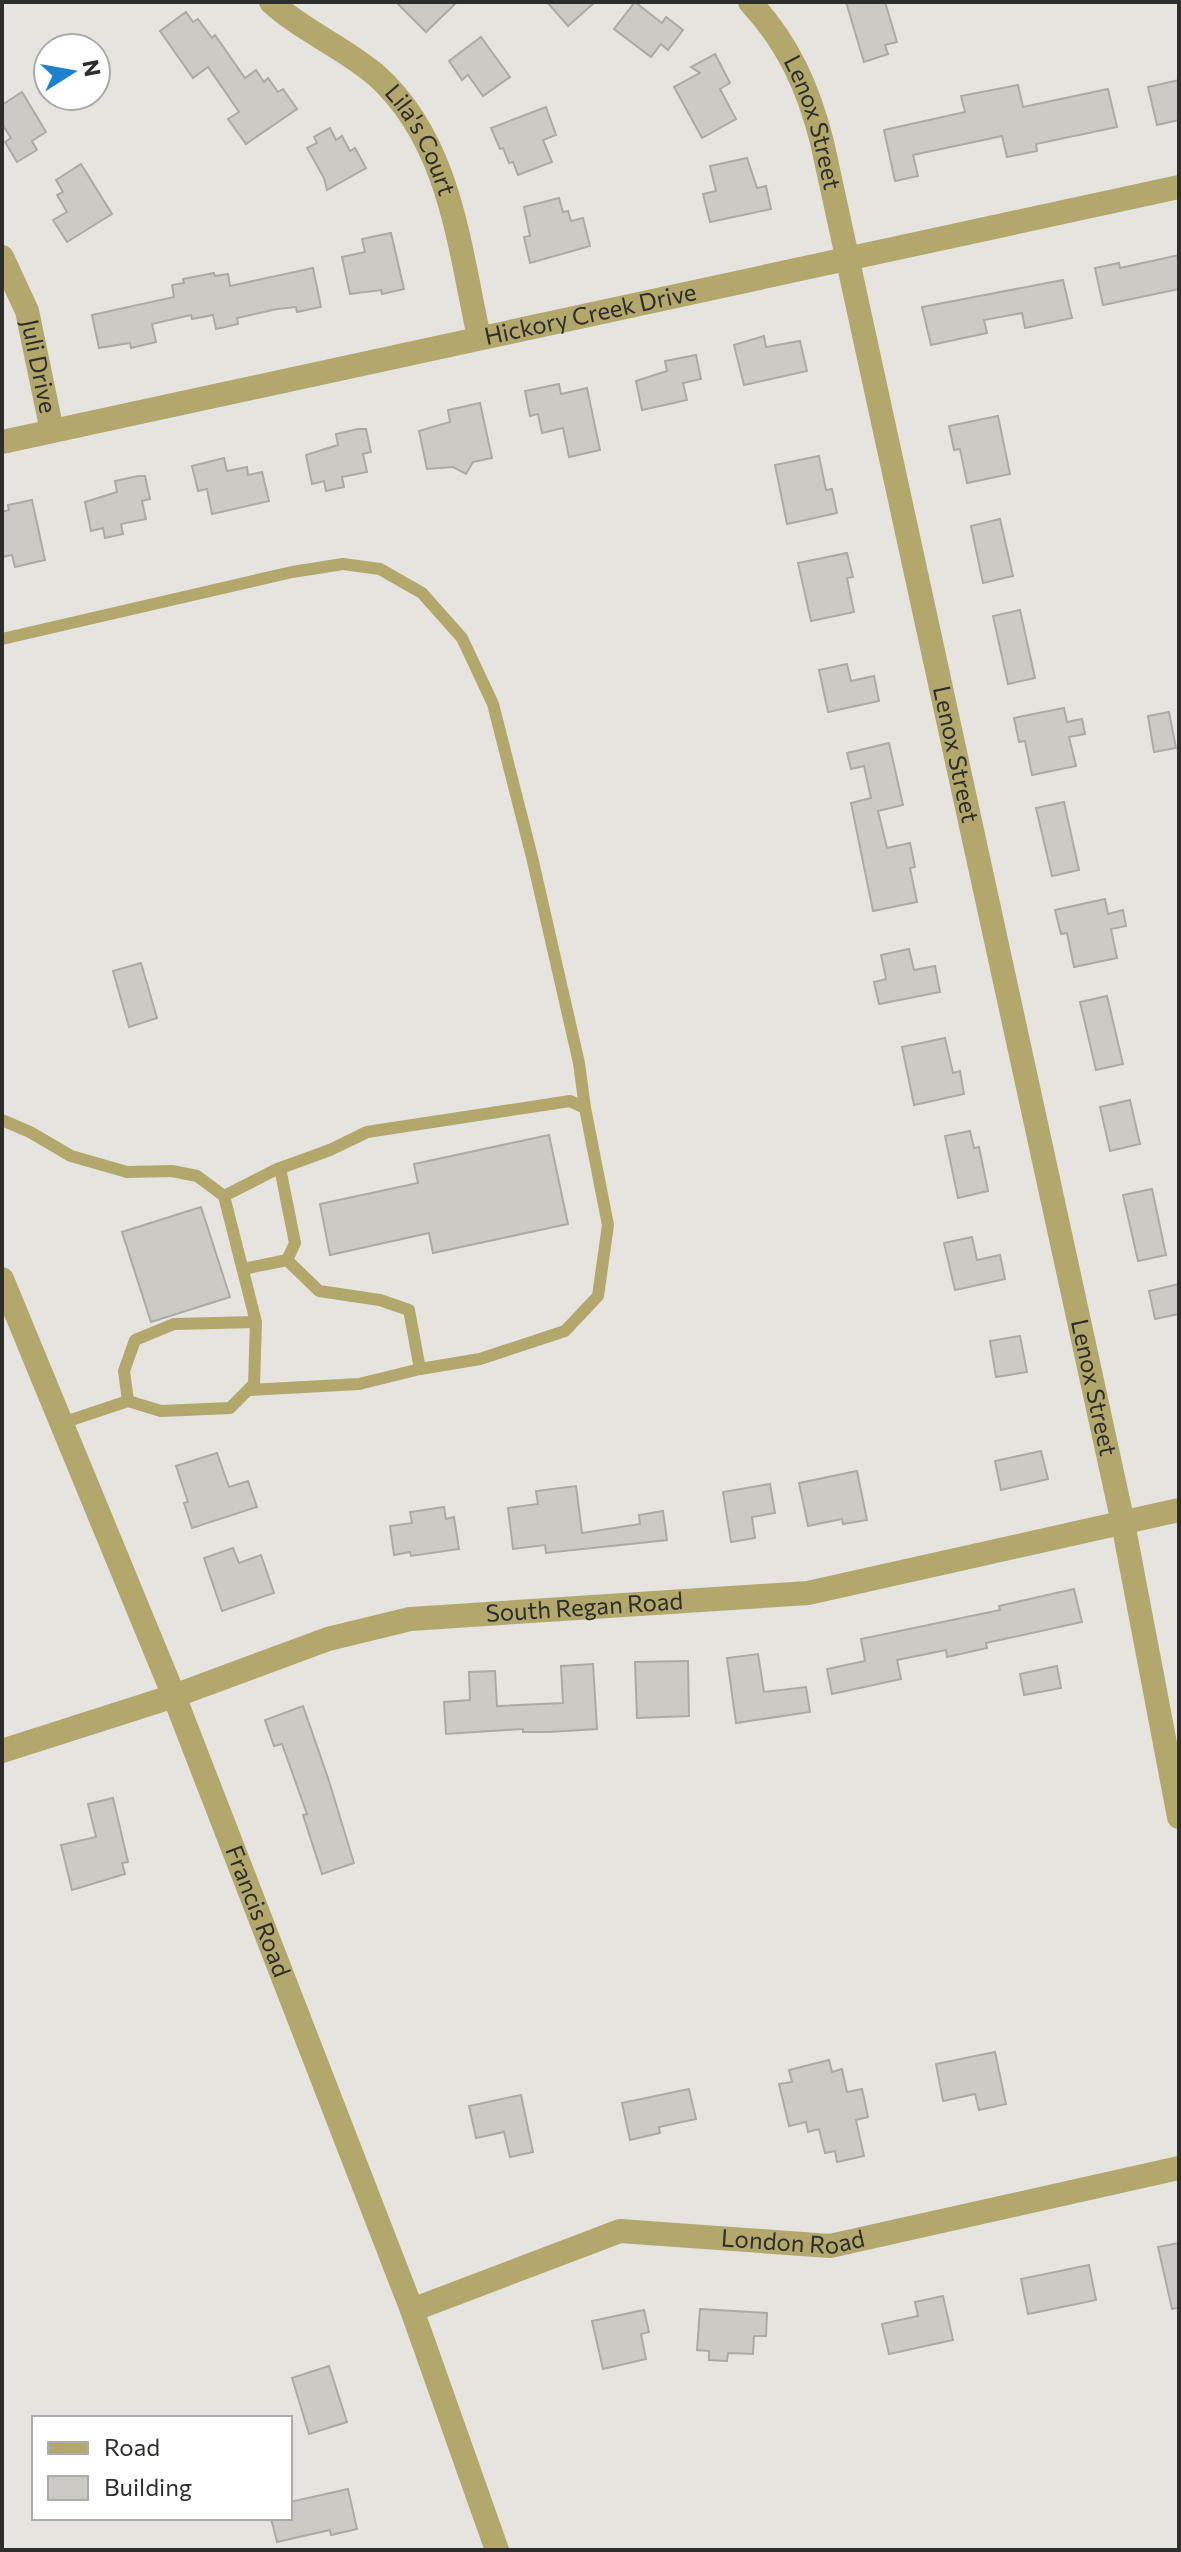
<svg xmlns="http://www.w3.org/2000/svg" width="1181" height="2552" viewBox="0 0 1181 2552" font-family="Commissioner,sans-serif">
  <style>
    .building { fill: #cbcac5; stroke: #abaaa5; stroke-width: 2 }
    .lines { fill: none; stroke-linecap: round; stroke-linejoin: round }
    .service { stroke: #b2a86c; stroke-width: 12 }
    .minor { stroke: #b2a86c; stroke-width: 24 }
    .tertiary { stroke: #b2a86c; stroke-width: 24 }
    .labels { text-anchor: middle; stroke-width: 6; stroke-linejoin: round; paint-order: stroke }
    .street-label { font-size: 24px; fill: #2d2d2b; stroke: #fff }
  </style>
  <rect width="100%" height="100%" fill="#e5e4de"/>
  <g class="building">
    <path d="M396 2H457L426 32Z"/>
    <path d="M547 2H595L568 26Z"/>
    <path d="M635 2 662 23 666 17 683 30 668 50 661 44 651 57 614 29Z"/>
    <path d="M846 2H885L897 42 885 45 888 54 864 62Z"/>
    <path d="M186 12 193 22 198 19 212 38 215 35 245 78 256 70 264 82 268 78 278 92 283 89 297 109 246 144 228 119 239 112 208 67 193 78 160 31Z"/>
    <path d="M481 37 510 77 483 96 468 75 462 80 449 61Z"/>
    <path d="M715 54 730 83 720 89 736 119 702 138 674 87 700 73 691 67Z"/>
    <path d="M1179 80V120L1157 125 1148 87Z"/>
    <path d="M1018 85 1023 107 1108 89 1117 127 1036 144 1037 151 1007 157 1002 136 913 155 918 176 895 181 884 130 965 112 961 96Z"/>
    <path d="M22 92 46 132 32 141 37 150 17 162 5 142 11 138 2 124V105Z"/>
    <path d="M546 107 556 135 543 140 552 162 518 175 513 162 509 163 503 148 500 149 491 128Z"/>
    <path d="M330 128 336 140 342 136 350 151 355 148 366 168 327 190 324 178 307 148 317 143 314 137Z"/>
    <path d="M747 158 757 188 766 186 771 209 710 222 703 194 716 191 710 166Z"/>
    <path d="M81 164 112 214 67 242 53 220 67 212 57 195 63 192 56 180Z"/>
    <path d="M559 198 563 212 568 211 571 221 583 218 590 246 530 263 524 237 530 236 524 207Z"/>
    <path d="M391 233 404 289 382 294 381 290 350 294 342 257 365 252 362 239Z"/>
    <path d="M1179 255V289L1103 305 1095 268 1119 263 1120 268Z"/>
    <path d="M313 268 321 307 297 312 296 307 277 309 237 318 238 324 216 329 213 315 192 319 191 315 152 324 156 342 131 348 130 343 99 348 92 315 174 297 172 285 184 283 183 279 214 273 215 276 228 274 230 286Z"/>
    <path d="M1063 280 1072 318 1025 328 1022 313 984 320 987 333 931 345 922 307Z"/>
    <path d="M764 336 766 347 800 341 807 371 744 385 734 345Z"/>
    <path d="M696 355 701 379 683 383 687 400 642 410 636 381 667 371 665 361Z"/>
    <path d="M559 384 561 394 587 388 600 450 569 457 563 428 542 433 538 414 530 416 525 391Z"/>
    <path d="M480 403 492 458 473 462 466 474 453 467 427 469 419 431 450 422 448 410Z"/>
    <path d="M998 416 1010 474 967 483 960 449 954 450 949 426Z"/>
    <path d="M358 429H366L371 452 363 454 367 472 342 477 344 487 326 491 324 481 312 484 306 455 338 445 336 434Z"/>
    <path d="M819 456 826 490 832 489 837 513 787 524 775 465Z"/>
    <path d="M224 458 227 471 247 467 248 475 262 472 269 501 212 514 207 489 198 491 192 466Z"/>
    <path d="M138 476H145L150 499 142 501 146 519 121 524 123 534 105 538 103 528 91 531 85 502 117 492 115 481Z"/>
    <path d="M32 500 45 560 15 567 12 555 2 557V512L9 510 8 505Z"/>
    <path d="M1000 519 1013 576 983 583 971 526Z"/>
    <path d="M847 553 853 577 847 578 854 612 811 621 798 563Z"/>
    <path d="M1020 610 1035 678 1008 684 993 616Z"/>
    <path d="M847 664 851 681 874 676 879 701 828 712 819 670Z"/>
    <path d="M1064 708 1067 722 1082 719 1085 734 1069 737 1076 766 1032 775 1025 741 1019 742 1014 718Z"/>
    <path d="M1169 712 1176 748 1154 752 1148 716Z"/>
    <path d="M889 743 903 805 878 811 887 848 910 843 915 867 910 868 917 902 873 911 851 803 871 798 864 766 851 769 847 753Z"/>
    <path d="M1064 802 1079 870 1052 876 1036 808Z"/>
    <path d="M1105 899 1108 914 1123 910 1126 926 1111 929 1117 958 1074 967 1067 933 1061 934 1055 910Z"/>
    <path d="M909 949 914 970 935 966 940 992 879 1004 874 982 886 979 881 955Z"/>
    <path d="M141 963 157 1018 129 1027 113 971Z"/>
    <path d="M1107 996 1123 1064 1096 1070 1080 1002Z"/>
    <path d="M945 1038 953 1073 960 1071 964 1094 914 1105 902 1047Z"/>
    <path d="M1130 1100 1140 1144 1110 1151 1100 1107Z"/>
    <path d="M970 1131 974 1148 979 1147 988 1191 958 1198 945 1136Z"/>
    <path d="M549 1135 568 1224 433 1253 429 1233 330 1255 320 1204 418 1183 414 1164Z"/>
    <path d="M1152 1189 1166 1255 1138 1261 1123 1195Z"/>
    <path d="M201 1207 230 1297 151 1322 122 1232Z"/>
    <path d="M972 1237 977 1260 1000 1255 1005 1279 955 1290 944 1243Z"/>
    <path d="M1179 1284V1314L1155 1319 1149 1291Z"/>
    <path d="M1020 1336 1027 1372 996 1377 990 1341Z"/>
    <path d="M1041 1451 1048 1479 1001 1490 995 1461Z"/>
    <path d="M217 1453 229 1487 248 1481 257 1507 192 1528 184 1503 188 1502 176 1466Z"/>
    <path d="M857 1471 867 1520 843 1524 842 1519 808 1526 799 1483Z"/>
    <path d="M770 1484 775 1513 752 1517 755 1538 731 1542 723 1492Z"/>
    <path d="M576 1486 582 1533 640 1524 639 1515 663 1511 667 1540 546 1553 545 1545 513 1549 508 1508 538 1504 536 1491Z"/>
    <path d="M444 1507 446 1519 454 1517 459 1549 411 1556 410 1552 394 1555 390 1526 412 1523 410 1512Z"/>
    <path d="M233 1548 239 1563 261 1555 274 1593 222 1611 204 1558Z"/>
    <path d="M1074 1589 1082 1622 986 1643 987 1648 947 1657 946 1650 897 1660 901 1679 832 1694 827 1669 865 1661 861 1639 1000 1610 999 1606Z"/>
    <path d="M758 1654 764 1692 806 1687 810 1712 736 1723 727 1658Z"/>
    <path d="M688 1661 689 1716 637 1718 635 1662Z"/>
    <path d="M593 1664 597 1729 549 1732H523V1729L446 1734 444 1702 470 1700 469 1672 495 1671 497 1706 563 1703 561 1666Z"/>
    <path d="M1057 1666 1061 1688 1024 1695 1020 1674Z"/>
    <path d="M303 1706 328 1778 354 1863 322 1874 303 1815 307 1814 282 1744 274 1746 265 1720Z"/>
    <path d="M113 1798 128 1862 122 1863 125 1874 72 1890 61 1845 96 1837 88 1804Z"/>
    <path d="M995 2052 1006 2104 979 2110 975 2094 943 2101 936 2064Z"/>
    <path d="M829 2060 832 2072 842 2069 847 2092 862 2089 868 2117 856 2120 864 2156 837 2162 835 2151 825 2153 819 2129 808 2132 806 2122 789 2126 779 2084 792 2082 789 2070Z"/>
    <path d="M689 2089 696 2119 659 2127 660 2133 630 2140 622 2103Z"/>
    <path d="M521 2095 533 2152 510 2157 504 2132 476 2138 469 2106Z"/>
    <path d="M1179 2243V2308L1172 2309 1158 2247Z"/>
    <path d="M1089 2265 1096 2300 1028 2314 1021 2279Z"/>
    <path d="M943 2296 953 2340 889 2354 882 2324 918 2316 915 2302Z"/>
    <path d="M700 2309 767 2313 766 2336H754L753 2354 728 2353 727 2361 709 2360V2351L697 2350Z"/>
    <path d="M644 2310 649 2332 641 2334 646 2359 603 2369 592 2321Z"/>
    <path d="M329 2366 347 2422 309 2434 292 2378Z"/>
    <path d="M348 2489 357 2529 331 2535 330 2530 277 2542 271 2518H290V2502Z"/>
  </g>
  <g class="lines">
    <g class="service">
      <path d="M2 639 292 572 343 564 380 569 422 593 462 638 493 704 532 857 579 1063 585 1108"/>
      <path d="M2 1120 30 1132 71 1156 127 1172 172 1171 197 1176 224 1196 256 1322 254 1384 230 1408 161 1411 128 1401 62 1423"/>
      <path d="M224 1196 275 1170 330 1150 367 1132 570 1101 585 1108 608 1225 598 1296 565 1331 480 1359 420 1369 359 1384 249 1390"/>
      <path d="M287 1260 319 1291 380 1300 409 1310 420 1369"/>
      <path d="M243 1269 287 1260 295 1243 280 1168"/>
      <path d="M128 1401 124 1371 135 1340 174 1324 256 1322"/>
    </g>
    <g class="minor">
      <path id="s1" d="M271 2C303 31 343 47 376 75 450 141 459 246 479 337"/>
      <path id="s2" d="M750 2C788 43 808 87 822 142L1123 1523 1179 1817"/>
      <path id="s3" d="M2 257 27 311 52 431"/>
      <path id="s4" d="M2 442 1179 187"/>
      <path id="s5" d="M2 1751 174 1696 328 1639 410 1619 808 1593 1179 1510"/>
      <path id="s6" d="M412 2310 620 2231 830 2246 1179 2168"/>
    </g>
    <path class="tertiary" id="s7" d="M2 1279 174 1696 412 2310 497 2550"/>
  </g>
  <g class="labels">
    <g class="street-label">
      <text dy="8" stroke="none"><textPath href="#s2" startOffset="138">Lenox Street</textPath></text>
      <text dy="8" stroke="none"><textPath href="#s1" startOffset="208">Lila's Court</textPath></text>
      <text dy="8" stroke="none"><textPath href="#s4" startOffset="602">Hickory Creek Drive</textPath></text>
      <text dy="8" stroke="none"><textPath href="#s3" startOffset="116">Juli Drive</textPath></text>
      <text dy="8" stroke="none"><textPath href="#s2" startOffset="786">Lenox Street</textPath></text>
      <text dy="8" stroke="none"><textPath href="#s2" startOffset="1434">Lenox Street</textPath></text>
      <text dy="8" stroke="none"><textPath href="#s5" startOffset="604">South Regan Road</textPath></text>
      <text dy="8" stroke="none"><textPath href="#s7" startOffset="682">Francis Road</textPath></text>
      <text dy="8" stroke="none"><textPath href="#s6" startOffset="396">London Road</textPath></text>
    </g>
  </g>
  <rect width="1181" height="2552" fill="none" stroke="#2d2d2b" stroke-width="8"/>
  <rect x="32" y="2416" width="260" height="104" fill="#ffffff" stroke="#ababaa" stroke-width="2"/>
  <rect x="48" y="2442" width="40" height="12" fill="#b2a86c" stroke="#ababaa" stroke-width="2"/>
  <text x="104" y="2456" font-size="24" fill="#2d2d2b">Road</text>
  <rect x="48" y="2476" width="40" height="24" fill="#cbcac5" stroke="#ababaa" stroke-width="2"/>
  <text x="104" y="2496" font-size="24" fill="#2d2d2b">Building</text>
  <g transform="translate(72 72) rotate(79)"><circle r="38" fill="#ffffff" stroke="#ababaa" stroke-width="2"/>
  <path d="M0-6L14 30L0 20L-14 30Z" fill="#1e83ce"/>
  <text y="-12" font-size="22" font-weight="bold" text-anchor="middle" fill="#2d2d2b">N</text>
  </g>
</svg>
